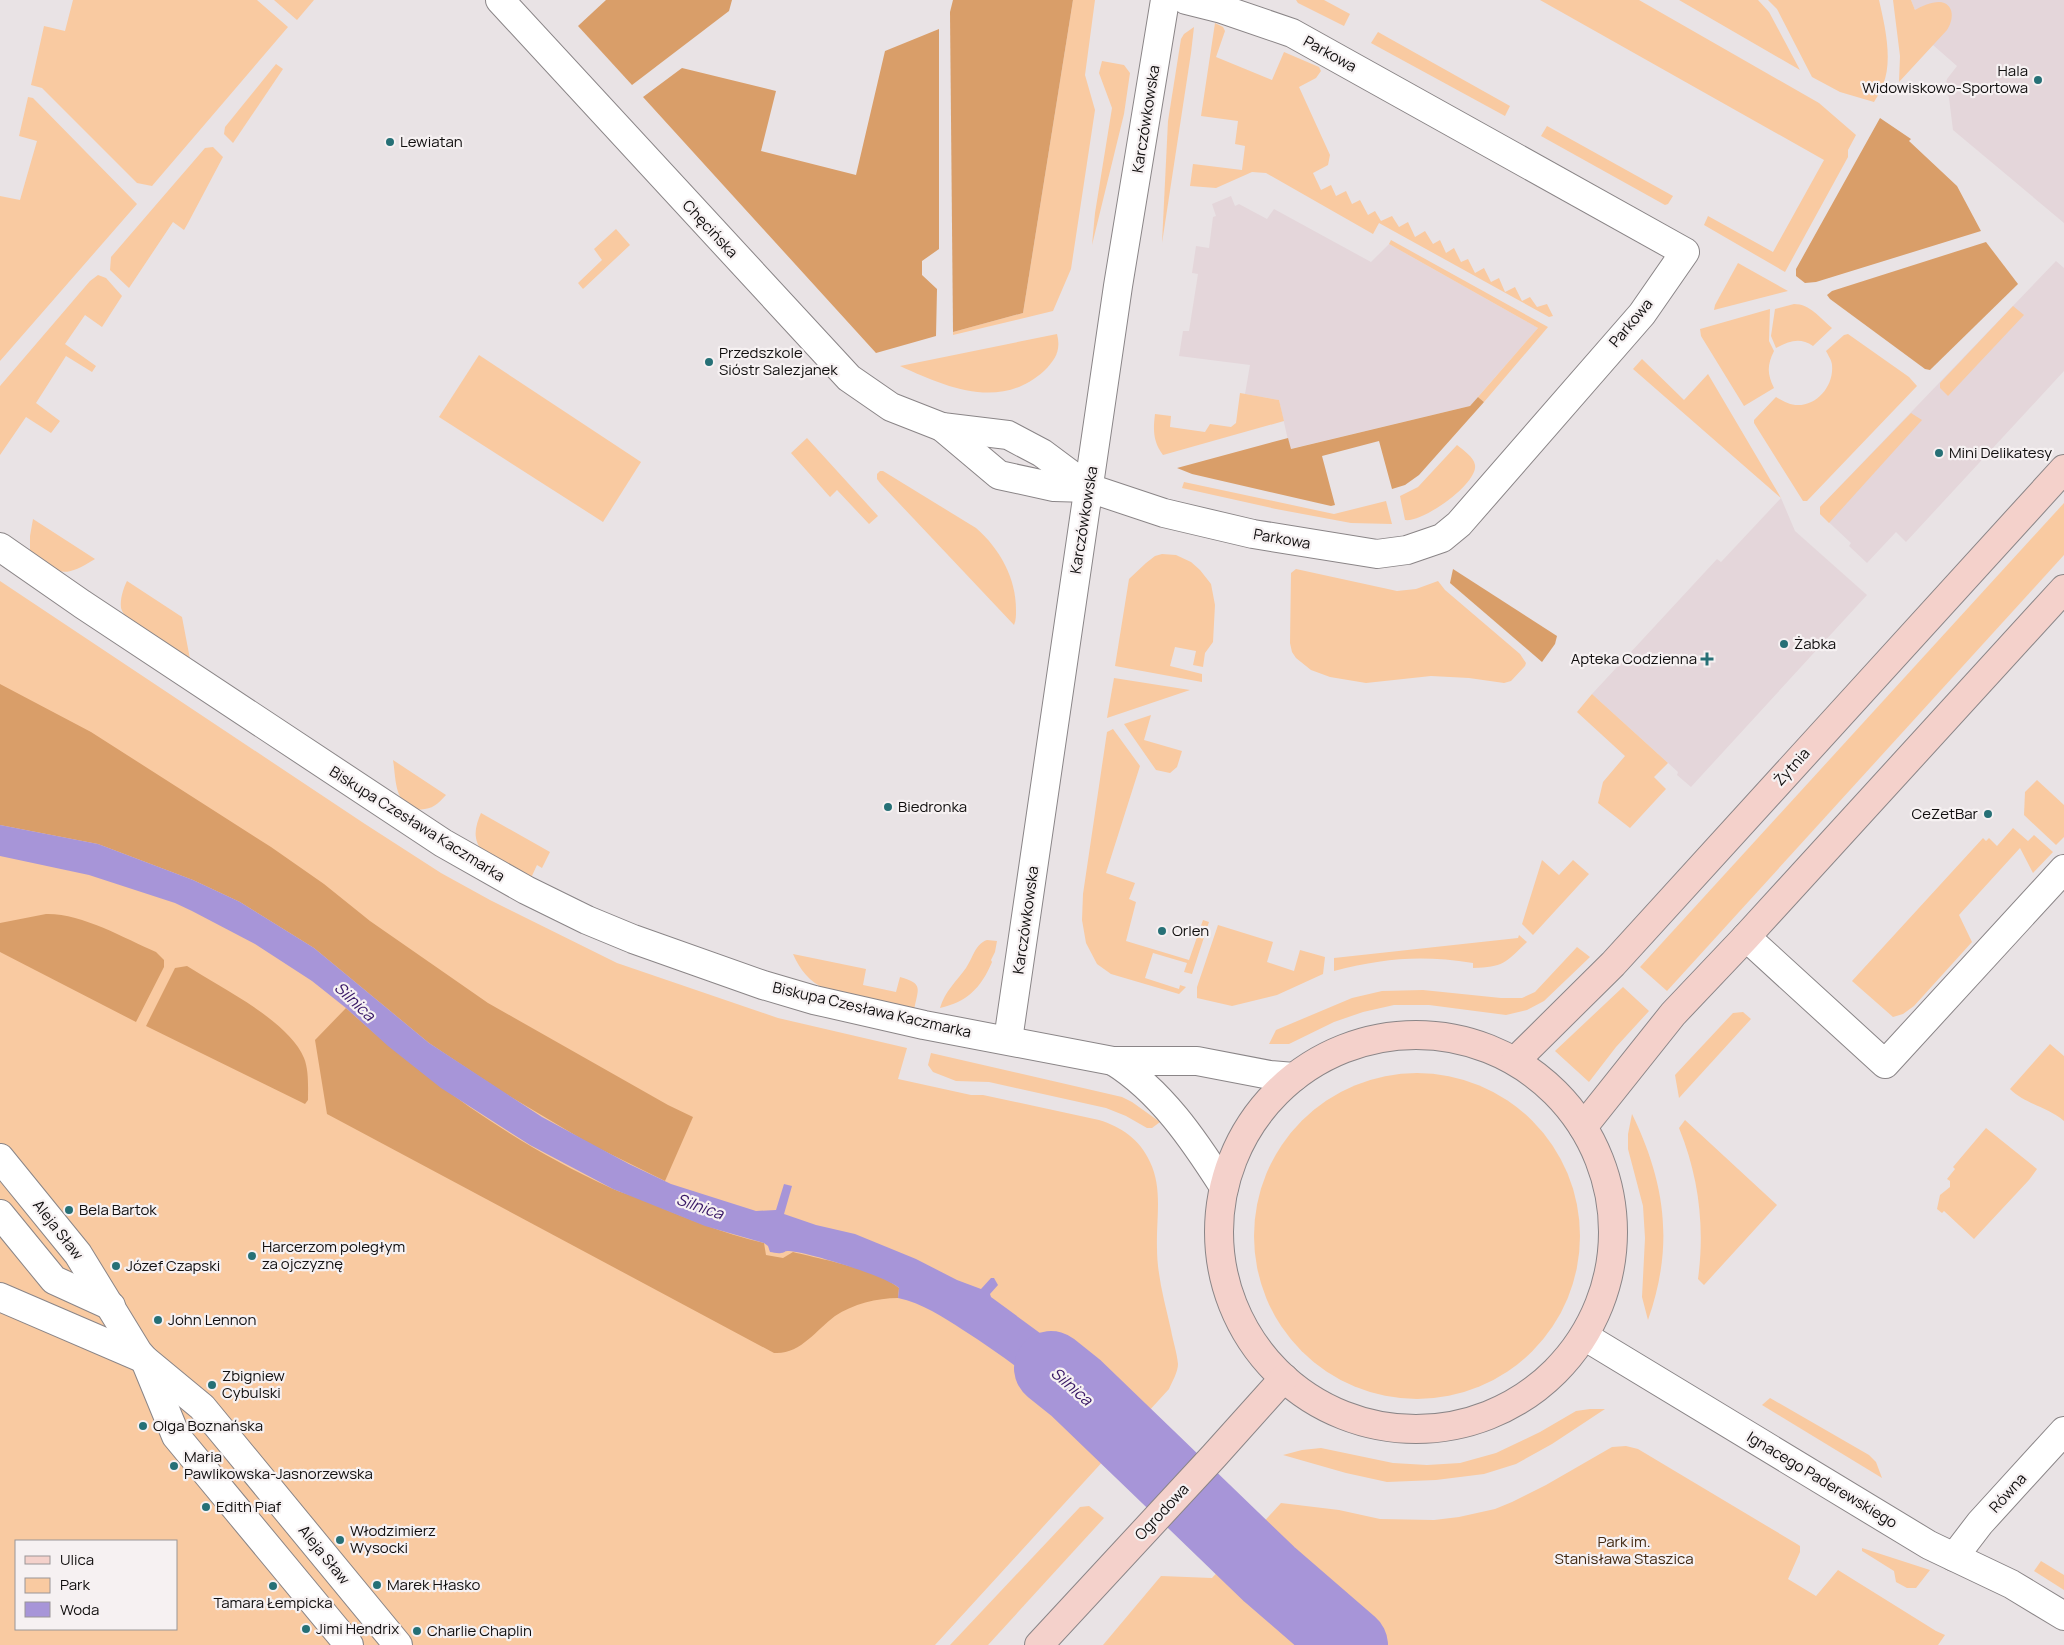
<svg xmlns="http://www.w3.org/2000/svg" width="2064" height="1645" viewBox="0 0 2064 1645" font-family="Manrope,sans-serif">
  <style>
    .built { fill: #e4d6da }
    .green { fill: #f9caa1; fill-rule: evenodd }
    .forest { fill: #d99e69 }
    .water { fill: #a795d8 }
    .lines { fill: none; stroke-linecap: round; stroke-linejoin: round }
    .river { stroke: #a795d8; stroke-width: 74 }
    .street-casing { stroke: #8a8587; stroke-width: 30 }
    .secondary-casing { stroke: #8a8587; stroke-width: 30 }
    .street { stroke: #fff; stroke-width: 28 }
    .secondary { stroke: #f4d1cb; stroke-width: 28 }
    .poi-dot { fill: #267076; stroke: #f6f1f2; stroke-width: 2 }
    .labels { text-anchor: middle; stroke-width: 4.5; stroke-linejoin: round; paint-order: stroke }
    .street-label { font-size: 15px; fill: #100e0e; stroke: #f6f1f2 }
    .poi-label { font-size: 15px; fill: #100e0e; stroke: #f6f1f2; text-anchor: start }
    .park-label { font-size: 15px; fill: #412811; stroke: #f6f1f2 }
    .water-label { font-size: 16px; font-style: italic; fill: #361564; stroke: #f6f1f2 }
  </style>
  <rect width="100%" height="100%" fill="#e9e3e5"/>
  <g class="built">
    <path d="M1911 0H2064V223L1953 130 1949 98 1945 87 1947 79 1957 66 1933 45 1913 19 1915 10Z"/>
    <path d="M1231 196 1235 206 1239 204 1267 219 1274 209 1371 262 1389 244 1538 328 1470 406 1290 449 1279 400 1245 394 1250 365 1179 356 1183 331H1189L1198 274 1192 273 1196 246 1209 248 1213 217 1216 216 1212 204Z"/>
    <path d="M2056 261 2064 268V371L1906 542 1896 532 1867 563 1849 546 1851 543 1820 514V507Z"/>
    <path d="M1781 498 1795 531 1867 595 1691 787 1677 775 1678 772 1592 694 1717 559 1721 562Z"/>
  </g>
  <g class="green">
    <path d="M73 0H257L288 27 152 186 137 183 42 88 31 85 44 26 65 31Z"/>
    <path d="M274 0H314L297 20Z"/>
    <path d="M1073 0H1095L1085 75 1095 110 1071 269 1053 311 953 335V332L1023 313Z"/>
    <path d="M1296 0H1324L1350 14 1344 26 1298 3Z"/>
    <path d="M1540 0H1639L1819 103 1856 135 1848 150V157L1785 272 1704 225 1708 216 1773 252 1824 160Z"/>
    <path d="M1679 0H1758L1769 12 1800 70Z"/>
    <path d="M1768 0H1879C1885 26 1893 60 1883 85 1881 91 1877 97 1874 102L1840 92 1812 77 1777 9Z"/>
    <path d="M1893 0H1911L1915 10C1922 6 1931 2 1939 2 1955 3 1954 20 1947 30L1899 82 1900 56Z"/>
    <path d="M1215 23 1223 27 1225 31 1216 57 1272 80 1284 52 1319 67 1321 71 1316 78 1299 87 1330 155 1328 165 1313 173 1321 190 1331 185 1336 196 1346 191 1352 204 1360 200 1368 215 1375 211 1381 221 1392 216 1399 227 1408 222 1415 237 1425 231 1433 244 1440 240 1446 253 1454 248 1461 262 1468 259 1475 273 1484 268 1491 282 1499 278 1505 292 1515 287 1522 301 1530 297 1537 307 1547 304 1553 316 1549 317 1379 223 1373 234 1266 173 1252 172 1216 188 1190 186 1193 164 1242 170 1245 146 1235 144 1238 121 1201 116Z"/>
    <path d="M1194 27 1191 53 1162 243 1168 121 1181 39 1184 34Z"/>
    <path d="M1378 32 1510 106 1505 116 1371 43Z"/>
    <path d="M1102 61 1124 65 1130 73 1124 114 1092 245 1095 213 1112 108 1099 73Z"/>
    <path d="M276 64 283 69 233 143 224 134 225 127Z"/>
    <path d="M28 97 33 98 137 204 0 361V196L20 200 37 141 19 136Z"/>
    <path d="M1547 126 1673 196 1668 204 1665 205 1541 136Z"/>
    <path d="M213 147 223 157 188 223 184 230 173 222 129 288 110 270 111 257 205 148Z"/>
    <path d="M616 229 630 245 583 289 578 283 602 260 594 249Z"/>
    <path d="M1391 240 1548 327 1484 402 1478 397 1538 328 1389 244Z"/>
    <path d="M1738 263 1788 291 1714 310 1715 305Z"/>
    <path d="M98 275 106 278 122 296 102 327 85 315 65 344 96 366 92 372 66 356 36 403 60 421 51 433 26 417 0 455V386L90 281Z"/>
    <path d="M1794 304C1810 304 1820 318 1832 328L1813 346C1800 337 1789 341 1776 348L1771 336 1775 309Z"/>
    <path d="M2013 306 2024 315 1948 396 1940 388V383Z"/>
    <path d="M1770 309 1769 341 1774 351C1767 365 1767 374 1774 388L1744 406 1701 336 1700 329Z"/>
    <path d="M1057 334C1061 350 1056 359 1044 371 1000 411 946 387 900 366Z"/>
    <path d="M1848 334 1909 377 1917 386 1807 501H1803L1754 423V420L1776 397C1783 401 1790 405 1798 405 1818 405 1834 385 1832 365 1832 361 1828 355 1826 351L1844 335Z"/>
    <path d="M479 355 641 462 603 522 439 417Z"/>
    <path d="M1642 359 1684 400 1708 374 1781 498 1633 369Z"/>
    <path d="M1240 393 1279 400 1284 421 1163 455C1153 442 1153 430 1155 414L1171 416 1170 427 1205 432 1210 424 1231 427 1236 423Z"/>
    <path d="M1911 413 1922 420 1829 523 1820 514V507Z"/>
    <path d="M807 438 878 516 869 524 837 490 830 497 791 453Z"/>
    <path d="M1457 445C1463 450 1474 457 1475 465 1478 484 1422 523 1405 520L1400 496 1418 487Z"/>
    <path d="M880 471H883L976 528C1000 549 1016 578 1016 610 1016 616 1016 620 1014 625L880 483 877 479V474Z"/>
    <path d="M1184 482 1334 514 1386 501 1392 524 1351 523 1276 509 1182 488Z"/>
    <path d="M2064 503V555L1667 991 1640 967Z"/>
    <path d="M33 519 95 559C63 579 60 574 30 555V536Z"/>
    <path d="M1162 554 1176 555 1191 562 1200 570 1211 584 1215 605 1213 642 1205 653 1203 667 1193 665 1196 651 1175 647 1170 666 1202 674V682L1115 666 1129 579 1146 563 1155 556Z"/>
    <path d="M1296 569 1397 591 1416 589 1438 581 1445 590 1520 654 1526 663 1525 666 1511 681 1504 683 1469 678 1431 676 1366 683 1330 677 1311 670 1296 658 1292 652 1290 643 1291 573Z"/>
    <path d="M0 581 365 824 441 873 490 900 617 963 778 1018 907 1048 898 1079 971 1095H983L1099 1120C1121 1127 1140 1139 1150 1162 1163 1189 1156 1219 1157 1248 1157 1276 1165 1303 1171 1330 1173 1341 1177 1353 1178 1364 1178 1372 1172 1382 1169 1389L935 1645H0ZM16 1541H176V1629H16Z"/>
    <path d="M127 581 182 617 190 659 188 660C173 650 125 625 121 608 120 599 123 589 127 581Z"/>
    <path d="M1114 678 1190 690 1107 718Z"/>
    <path d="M1592 694 1668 763 1654 777 1666 789 1630 828 1598 803 1603 782 1625 756 1577 712Z"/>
    <path d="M1151 715 1144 740 1182 751 1177 767 1170 773 1156 770 1124 724Z"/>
    <path d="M1113 729 1140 766 1106 873 1135 883 1129 899 1136 902 1126 941 1189 960 1203 920 1209 922 1192 974 1184 972 1187 963 1153 953 1145 978 1179 989 1180 985 1186 987 1179 994 1111 974 1097 964 1086 943 1082 920 1083 894 1107 732Z"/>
    <path d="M393 760 446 795C437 805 430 811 416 809 394 805 396 777 393 760Z"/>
    <path d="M2037 780 2064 805V837L2056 845 2024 815 2025 792Z"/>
    <path d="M481 813 550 852 542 868 537 865 531 878 483 852C472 839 475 827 481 813Z"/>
    <path d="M2013 828 2028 841 2034 835 2053 852 2033 873 2020 848 1959 915 1972 942 1914 1006 1903 1014 1893 1017 1852 981 1983 838 1986 841 1989 838 1997 846Z"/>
    <path d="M1542 860 1559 875 1573 860 1589 874 1533 935 1522 924Z"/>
    <path d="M1218 925 1273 942 1267 962 1294 971 1300 950 1325 957 1323 974 1277 995 1232 1006 1197 998V987Z"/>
    <path d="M1519 935 1527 942C1505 963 1504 967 1473 968V963C1421 955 1385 958 1334 971V958L1518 938Z"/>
    <path d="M987 940 997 941 995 952 991 960 992 962C981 988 967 1002 940 1008 945 991 956 982 966 968 973 958 975 944 987 940Z"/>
    <path d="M1577 947 1590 957 1544 1001 1527 1010 1506 1015 1429 1005H1394L1363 1012 1334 1022 1289 1044H1269L1276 1030 1352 998 1382 991 1423 990 1501 998H1522L1535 992Z"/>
    <path d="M793 954 866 969 863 985 896 992 900 977C924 984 918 988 914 1010L825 989C809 981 800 970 793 954Z"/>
    <path d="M1623 987 1649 1011 1616 1047 1589 1082 1555 1051Z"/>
    <path d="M1743 1012 1751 1019 1679 1098 1675 1075 1733 1013Z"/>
    <path d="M2050 1044 2064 1056V1121C2048 1107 2025 1104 2010 1089Z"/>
    <path d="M931 1053 1122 1097 1132 1102 1160 1122 1152 1128H1147L1126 1116 1106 1108 989 1082 956 1081 933 1072 928 1065Z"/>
    <circle cx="1417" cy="1236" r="163"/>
    <path d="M1632 1114C1666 1184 1674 1246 1648 1320L1642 1297 1645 1238 1643 1206 1628 1149V1134Z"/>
    <path d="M1685 1120 1777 1205 1704 1285 1698 1279C1705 1227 1699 1177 1679 1128Z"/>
    <path d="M1986 1128 2037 1169 2029 1180 1974 1239 1944 1211 1942 1213 1937 1209 1940 1195 1950 1187V1181L1947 1179 1955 1169 1953 1167Z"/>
    <path d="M1770 1398 1869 1455 1876 1462 1882 1478 1762 1405Z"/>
    <path d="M1590 1409H1605L1552 1444 1516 1464 1484 1474 1436 1480 1387 1482 1346 1473 1283 1455 1302 1450 1321 1448 1393 1463 1427 1465 1460 1463 1496 1453 1540 1432 1576 1411Z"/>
    <path d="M1626 1446 1638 1449 1797 1544 1800 1546V1552L1788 1579 1816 1596 1838 1570 1936 1631 1945 1635 1938 1645H1103L1161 1576 1212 1578 1281 1503 1339 1510 1380 1519 1434 1520 1459 1517 1495 1509 1512 1502 1546 1485 1612 1447Z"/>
    <path d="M1089 1506 1104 1518 988 1645H950L1080 1507Z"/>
    <path d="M1862 1548 1930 1570 1916 1588H1907L1896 1582 1894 1571 1862 1551Z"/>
    <path d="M2041 1561 2064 1575V1590L2034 1571Z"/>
  </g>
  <g class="forest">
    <path d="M606 0H732L729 11 632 85 578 26Z"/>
    <path d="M953 0H1073L1023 313 953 332 950 12Z"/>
    <path d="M939 29V249L922 261V275L937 289 936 336 876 353 643 97 682 68 776 91 761 151 856 175 885 51Z"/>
    <path d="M1880 118 1911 139 1909 141 1957 186 1981 231 1816 282 1805 283 1796 276V269Z"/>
    <path d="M1986 242 2018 284 1930 370 1925 369 1830 299 1827 295 1832 291Z"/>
    <path d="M1478 397 1484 402 1419 475 1405 485 1392 489 1379 441 1322 456 1335 505 1331 506 1192 474 1177 468 1288 438 1291 449 1470 406Z"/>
    <path d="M1453 569 1557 636 1555 644 1542 662 1450 583Z"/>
    <path d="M0 684 91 732 271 847 324 884 370 921 488 1003 668 1105 693 1117 665 1181 590 1144 501 1091 429 1043 314 948 240 902 193 880 98 844 0 825Z"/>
    <path d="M46 914C81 913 124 938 156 952L164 960V967L136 1022 0 952V923Z"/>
    <path d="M187 966C220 987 289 1021 304 1058 309 1070 308 1088 308 1100L305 1104 146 1026 175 968Z"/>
    <path d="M346 1008C425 1080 513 1143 611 1188 621 1193 632 1195 643 1200 683 1217 721 1233 764 1243L766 1255 783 1258 793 1252C821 1259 878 1270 899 1288L898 1298C877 1298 853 1304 835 1316 816 1330 800 1355 774 1353L327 1114 315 1040Z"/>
  </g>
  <g class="water">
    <path d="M0 825 98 844 193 880 240 902 314 948 429 1043 542 1117 629 1164 671 1184 756 1211 776 1210 784 1184 792 1186 784 1214 816 1225 855 1234 916 1259 957 1280 981 1289 991 1278H994L998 1285 990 1294 991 1297 1044 1336 1143 1419 1117 1447C1067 1406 1017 1364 963 1330 943 1317 922 1303 898 1298L899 1288C886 1276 807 1252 789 1251 783 1251 787 1252 781 1253 778 1254 773 1252 770 1252L768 1246 764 1243 705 1226 613 1189 530 1145 441 1088 388 1046 346 1008 312 981 255 944 192 911 175 903 89 875 0 856Z"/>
    <path d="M1262 1523 1269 1530 1268 1533 1278 1563 1281 1567 1286 1565C1321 1589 1353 1617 1386 1645H1323L1244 1579 1237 1570 1233 1554Z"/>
  </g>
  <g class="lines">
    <path class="river" d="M1051 1368 1076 1388 1269 1574 1351 1645"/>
    <g class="street-casing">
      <g id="street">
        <path d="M500 0 849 378 891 407 942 427 1008 435 1042 453 1089 488 1164 513 1253 534 1377 554 1407 550 1442 538 1459 524 1642 314 1685 252 1292 33 1222 9 1186 0"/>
        <path d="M942 427 999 475 1054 487 1089 488"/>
        <path d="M0 547 82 604 443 843 526 890 587 920 633 939 763 985 814 1000 924 1025 1113 1061H1197L1270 1075 1294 1077"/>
        <path d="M1746 937 1885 1064 2064 869"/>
        <path d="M1008 1040 1118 286 1165 0"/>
        <path d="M1113 1061C1161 1091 1194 1140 1224 1187"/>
        <path d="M0 1158 78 1254 138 1352 144 1359 202 1407 398 1645"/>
        <path d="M0 1214 54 1280 111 1306"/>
        <path d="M0 1297 144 1359"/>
        <path d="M1584 1336 1929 1545 2011 1584 2064 1616"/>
        <path d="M146 1363 176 1436 349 1645"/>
        <path d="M1954 1557 1980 1523 2064 1431"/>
      </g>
    </g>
    <g class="secondary-casing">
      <g id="secondary">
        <circle cx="1416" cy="1232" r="197"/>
        <path d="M1515 1061 1613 964 2064 469"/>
        <path d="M1583 1127 1673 1014 1746 937 2064 589"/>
        <path d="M1039 1645 1214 1456 1284 1378"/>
      </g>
    </g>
    <use href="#street" class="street"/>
    <use href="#secondary" class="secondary"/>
  </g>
  <g class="poi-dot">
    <circle cx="2038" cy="80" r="5"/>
    <circle cx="390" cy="142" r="5"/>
    <circle cx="709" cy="362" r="5"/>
    <circle cx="1939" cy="453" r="5"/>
    <circle cx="1784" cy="644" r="5"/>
    <path d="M1704.5 651.5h5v5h5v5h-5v5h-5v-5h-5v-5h5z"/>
    <circle cx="888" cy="807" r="5"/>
    <circle cx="1988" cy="814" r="5"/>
    <circle cx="1162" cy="931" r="5"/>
    <circle cx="69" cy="1210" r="5"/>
    <circle cx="252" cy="1256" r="5"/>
    <circle cx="116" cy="1266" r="5"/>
    <circle cx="158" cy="1320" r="5"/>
    <circle cx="212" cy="1385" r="5"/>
    <circle cx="143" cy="1426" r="5"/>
    <circle cx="174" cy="1466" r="5"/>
    <circle cx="206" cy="1507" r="5"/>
    <circle cx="340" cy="1540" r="5"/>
    <circle cx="377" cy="1585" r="5"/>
    <circle cx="273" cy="1586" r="5"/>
    <circle cx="306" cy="1629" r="5"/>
    <circle cx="417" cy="1631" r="5"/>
  </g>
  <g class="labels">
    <g class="street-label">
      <text transform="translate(1330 54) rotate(29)" y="5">Parkowa</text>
      <text transform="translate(1146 119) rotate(-81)" y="5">Karczówkowska</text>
      <text transform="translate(710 229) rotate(47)" y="5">Chęcińska</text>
      <text transform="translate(1631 323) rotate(-50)" y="5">Parkowa</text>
      <text transform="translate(1084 520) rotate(-81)" y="5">Karczówkowska</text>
      <text transform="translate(1282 539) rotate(10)" y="5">Parkowa</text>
      <text transform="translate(1792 767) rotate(-48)" y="5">Żytnia</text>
      <text transform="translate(417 824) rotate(32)" y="5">Biskupa Czesława Kaczmarka</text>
      <text transform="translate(1026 920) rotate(-82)" y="5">Karczówkowska</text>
      <text transform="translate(872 1010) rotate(13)" y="5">Biskupa Czesława Kaczmarka</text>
      <text transform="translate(58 1230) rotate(52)" y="5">Aleja Sław</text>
      <text transform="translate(1822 1480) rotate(31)" y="5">Ignacego Paderewskiego</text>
      <text transform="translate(2008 1493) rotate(-48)" y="5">Równa</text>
      <text transform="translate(1162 1512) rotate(-47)" y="5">Ogrodowa</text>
      <text transform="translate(324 1555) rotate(51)" y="5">Aleja Sław</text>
    </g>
    <g class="poi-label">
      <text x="2028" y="76" text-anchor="end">Hala<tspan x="2028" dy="17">Widowiskowo-Sportowa</tspan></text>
      <text x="400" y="147">Lewiatan</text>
      <text x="719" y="358">Przedszkole<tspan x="719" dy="17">Sióstr Salezjanek</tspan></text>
      <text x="1949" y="458">Mini Delikatesy</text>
      <text x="1794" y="649">Żabka</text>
      <text x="1697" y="664" text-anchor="end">Apteka Codzienna</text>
      <text x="898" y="812">Biedronka</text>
      <text x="1978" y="819" text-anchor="end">CeZetBar</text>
      <text x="1172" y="936">Orlen</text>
      <text x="79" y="1215">Bela Bartok</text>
      <text x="262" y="1252">Harcerzom poległym<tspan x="262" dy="17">za ojczyznę</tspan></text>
      <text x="126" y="1271">Józef Czapski</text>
      <text x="168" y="1325">John Lennon</text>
      <text x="222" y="1381">Zbigniew<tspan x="222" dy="17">Cybulski</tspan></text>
      <text x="153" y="1431">Olga Boznańska</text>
      <text x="184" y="1462">Maria<tspan x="184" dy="17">Pawlikowska-Jasnorzewska</tspan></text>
      <text x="216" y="1512">Edith Piaf</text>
      <text x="350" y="1536">Włodzimierz<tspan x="350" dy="17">Wysocki</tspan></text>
      <text x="387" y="1590">Marek Hłasko</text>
      <text x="273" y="1608" text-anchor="middle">Tamara Łempicka</text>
      <text x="316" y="1634">Jimi Hendrix</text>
      <text x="427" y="1636">Charlie Chaplin</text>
    </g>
    <g class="park-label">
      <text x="1624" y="1547">Park im.<tspan x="1624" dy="17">Stanisława Staszica</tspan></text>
    </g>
    <g class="water-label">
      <text transform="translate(355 1001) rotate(43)" y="6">Silnica</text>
      <text transform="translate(700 1206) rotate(19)" y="6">Silnica</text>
      <text transform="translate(1072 1386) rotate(41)" y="6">Silnica</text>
    </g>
  </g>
  <rect x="15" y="1540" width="162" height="90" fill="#f6f1f2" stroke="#9a9697"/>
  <rect x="25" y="1556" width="25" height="8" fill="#f4d1cb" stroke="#9a9697"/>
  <text x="60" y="1565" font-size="15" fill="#100e0e">Ulica</text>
  <rect x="25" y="1578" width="25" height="15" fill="#f9caa1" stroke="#9a9697"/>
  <text x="60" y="1590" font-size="15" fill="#100e0e">Park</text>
  <rect x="25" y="1602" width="25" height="15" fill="#a795d8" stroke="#9a9697"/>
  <text x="60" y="1615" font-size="15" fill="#100e0e">Woda</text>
</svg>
